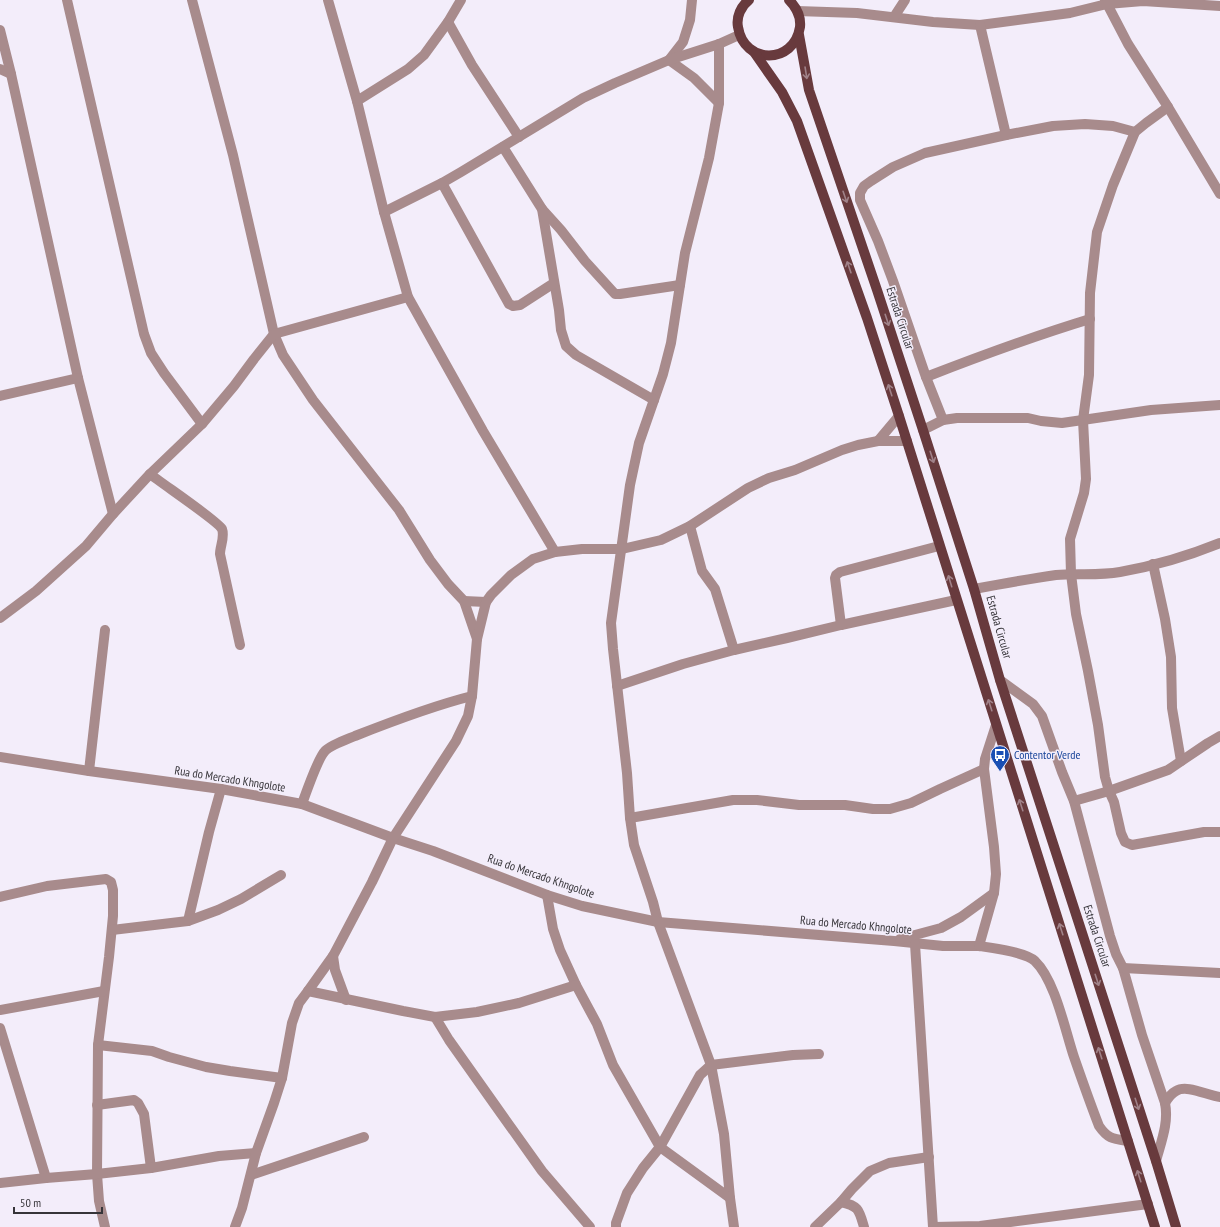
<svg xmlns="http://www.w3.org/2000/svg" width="1220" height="1227" viewBox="0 0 1220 1227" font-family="'PT Sans Narrow',sans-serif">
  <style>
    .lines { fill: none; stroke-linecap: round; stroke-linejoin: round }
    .minor { stroke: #a88b8c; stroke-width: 10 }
    .major { stroke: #683a3d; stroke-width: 10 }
    .oneway { stroke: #a08289 }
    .labels { text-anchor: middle; stroke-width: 3; stroke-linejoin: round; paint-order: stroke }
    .street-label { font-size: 12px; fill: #363439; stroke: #f3edfa }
    .transit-label { font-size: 12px; fill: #164399; stroke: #f3edfa; text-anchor: start }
  </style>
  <rect width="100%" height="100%" fill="#f3edfa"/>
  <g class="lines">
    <g class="minor">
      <path d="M67 0 144 334 151 353 164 373 202 424"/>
      <path d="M192 0 233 155 274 334 283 355 313 400 399 510 430 560 448 584 464 601 477 639"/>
      <path d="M328 0 357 101 384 212 408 297 483 431 555 552"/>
      <path d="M692 0 690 20 683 42 669 60 694 78 719 103"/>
      <path d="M1105 0 1128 44 1168 107 1220 194"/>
      <path d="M797 11 857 13 933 22 980 25 1070 13 1107 4 1143 1 1220 6"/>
      <path d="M894 17 905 0"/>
      <path d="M448 22 472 65 519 137"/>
      <path d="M980 25 1006 135"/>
      <path d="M0 30 11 74 78 378 113 514"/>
      <path d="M719 44V103L709 158 685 253 671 343 663 374 639 443 630 485 611 623 613 649 627 773 630 818 634 845 653 902 658 922 711 1065 724 1134 730 1198 734 1227"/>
      <path d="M0 69 11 74"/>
      <path d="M357 101 408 69 424 55 448 22 461 0"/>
      <path d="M1168 107 1146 123 1135 132 1113 185 1097 232 1090 293 1089 375 1083 420 1086 479 1084 493 1070 539 1071 574 1076 614 1088 671 1098 725 1105 777 1109 791 1114 802 1121 833 1125 842 1132 845 1204 832H1220"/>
      <path d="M503 147 542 209 559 310 561 330 566 346 576 355 654 400"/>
      <path d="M442 183 509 304 513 306 520 305 554 283"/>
      <path d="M542 209 561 230 585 261 615 294H620L680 285"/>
      <path d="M384 212 442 183 461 172 583 98 615 83 669 60 719 44 739 35"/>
      <path d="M926 377C980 356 1034 336 1090 319"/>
      <path d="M0 396 78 378"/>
      <path d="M943 420 926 377 893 281 878 241 860 200V193L864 186 871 181 893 167 925 153 1006 135 1053 126 1085 124 1113 126 1135 132"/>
      <path d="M923 430 943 420 957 418H1028L1041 421 1062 423 1151 410 1220 405"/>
      <path d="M878 441 899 416"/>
      <path d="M150 474C161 483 218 521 222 529 225 537 220 546 220 554L240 645"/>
      <path d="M690 526 702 571 715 589 734 650"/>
      <path d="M1153 564 1165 619 1171 657 1172 708 1181 761"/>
      <path d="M974 589C1001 584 1028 579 1056 575 1077 573 1098 576 1120 572 1154 566 1188 556 1220 543"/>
      <path d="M464 601 486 602"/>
      <path d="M0 618 36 591 86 546 113 514 150 474 202 424 234 386 254 359 274 334 408 297"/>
      <path d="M841 625 835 578 836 575 840 572 939 546"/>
      <path d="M1000 680 1033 704 1042 716 1062 772 1074 801 1110 936 1116 954 1123 968 1142 1035 1165 1103C1169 1123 1161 1142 1156 1161"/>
      <path d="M617 686 683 664 734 650 787 638 841 625 956 600"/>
      <path d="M0 757 89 771 221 789 302 804 393 838 433 851 547 895 582 906 658 922 894 941 943 946H979L994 893 996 874 994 847 984 769 985 759 996 725"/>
      <path d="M89 771 105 630"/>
      <path d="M1074 801 1109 791 1168 770 1208 743 1220 736"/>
      <path d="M302 804C306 793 318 758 325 751 331 745 348 739 355 736 393 721 432 706 472 696L477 639 486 602 491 595 511 575 533 559 555 552 582 549H622L661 540 690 526 748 488 769 478 795 470 842 450 858 445 878 441H907"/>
      <path d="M630 818 733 800H757L799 805H845L873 809H890L911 803 940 789 984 769"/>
      <path d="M547 895 553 929 560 950 576 985 597 1024 613 1065 660 1147 730 1198"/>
      <path d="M0 897 47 886 106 879 111 882 113 890V916L109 957 98 1045 97 1174 99 1201 105 1227"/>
      <path d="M188 921 209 832 221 789"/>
      <path d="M112 930 188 921 218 910 241 899 281 875"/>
      <path d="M900 939 941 928 961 917 994 893"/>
      <path d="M915 944 933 1227"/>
      <path d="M979 946C993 948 1025 952 1035 961 1055 980 1065 1030 1074 1057 1082 1080 1090 1103 1099 1126 1108 1139 1113 1139 1128 1141"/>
      <path d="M333 956 335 970 346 1000"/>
      <path d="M1123 968 1220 973"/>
      <path d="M308 991 403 1011 435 1017 477 1012 519 1003 576 985"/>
      <path d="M0 1010 104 991"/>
      <path d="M435 1017 449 1040 495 1105 542 1171 590 1227"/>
      <path d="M0 1028 46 1178"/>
      <path d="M98 1045 152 1051 169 1057 206 1067 230 1071 282 1078"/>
      <path d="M1165 1103C1168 1098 1172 1093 1176 1091 1187 1084 1208 1096 1220 1097"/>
      <path d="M97 1105 134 1100 138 1103 144 1114 151 1168"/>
      <path d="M251 1175 364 1137"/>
      <path d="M0 1183 46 1178 97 1174 151 1168 219 1156 256 1153"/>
      <path d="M841 1202C859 1206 859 1210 864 1227"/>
      <path d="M235 1227 242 1208 256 1153 274 1103 282 1078 292 1023 299 1003 308 991 333 956 372 882 393 838 456 741 468 716 472 696"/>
      <path d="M616 1227V1223L627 1193 643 1168 660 1147 700 1075 711 1065 793 1055 819 1054"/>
      <path d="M815 1227 841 1202 852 1189 870 1171 889 1163 929 1157"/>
      <path d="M934 1227 980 1226 1148 1204"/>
    </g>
    <g class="major">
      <path d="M749 0C741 6 736 17 738 27 744 65 794 65 800 27 801 17 796 7 789 0"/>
      <path d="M799 35 809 90 877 290 923 430 974 589 1000 680 1156 1161 1176 1227"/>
      <path d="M754 52 782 92 797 121 867 318 899 416 1155 1227"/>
    </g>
  </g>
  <defs><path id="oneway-shaft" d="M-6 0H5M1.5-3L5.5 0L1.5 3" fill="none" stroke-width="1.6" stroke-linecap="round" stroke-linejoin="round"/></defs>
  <g class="oneway">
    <use href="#oneway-shaft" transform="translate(806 73) rotate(81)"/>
    <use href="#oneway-shaft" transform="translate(845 197) rotate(71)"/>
    <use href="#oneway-shaft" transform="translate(849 267) rotate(-109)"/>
    <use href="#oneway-shaft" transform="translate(887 320) rotate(72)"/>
    <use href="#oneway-shaft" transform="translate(890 390) rotate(-108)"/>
    <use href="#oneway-shaft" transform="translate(932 457) rotate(72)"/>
    <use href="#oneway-shaft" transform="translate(950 581) rotate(-107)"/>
    <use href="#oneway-shaft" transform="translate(990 705) rotate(-108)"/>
    <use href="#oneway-shaft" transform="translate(1021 805) rotate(-108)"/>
    <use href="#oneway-shaft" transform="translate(1061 929) rotate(-108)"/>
    <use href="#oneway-shaft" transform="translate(1097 980) rotate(72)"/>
    <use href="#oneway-shaft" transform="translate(1100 1053) rotate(-108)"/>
    <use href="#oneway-shaft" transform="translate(1137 1104) rotate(72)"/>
    <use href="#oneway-shaft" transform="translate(1139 1176) rotate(-108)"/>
  </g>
  <defs>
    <g id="bus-pin" transform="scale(1)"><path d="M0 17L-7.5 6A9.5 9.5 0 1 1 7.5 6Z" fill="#1a4fb4" stroke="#f3edfa"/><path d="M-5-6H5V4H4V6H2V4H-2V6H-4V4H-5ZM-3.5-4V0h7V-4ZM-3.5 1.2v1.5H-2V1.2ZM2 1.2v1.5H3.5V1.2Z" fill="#fff"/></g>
  </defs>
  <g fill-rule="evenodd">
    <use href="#bus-pin" x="1000" y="755"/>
  </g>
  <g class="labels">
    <g class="street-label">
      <text transform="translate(900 318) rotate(72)" y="4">Estrada Circular</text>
      <text transform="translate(999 627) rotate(74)" y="4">Estrada Circular</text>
      <text transform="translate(230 779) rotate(9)" y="4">Rua do Mercado Khngolote</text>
      <text transform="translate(541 876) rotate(19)" y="4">Rua do Mercado Khngolote</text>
      <text transform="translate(856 925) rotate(5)" y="4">Rua do Mercado Khngolote</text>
      <text transform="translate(1097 936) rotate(72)" y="4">Estrada Circular</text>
    </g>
    <g class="transit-label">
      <text x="1014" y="759">Contentor Verde</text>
    </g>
  </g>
  <path d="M14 1207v6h88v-6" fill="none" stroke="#363439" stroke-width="2"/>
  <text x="20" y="1207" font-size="12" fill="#363439" stroke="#f3edfa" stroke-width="3" paint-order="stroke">50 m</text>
</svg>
